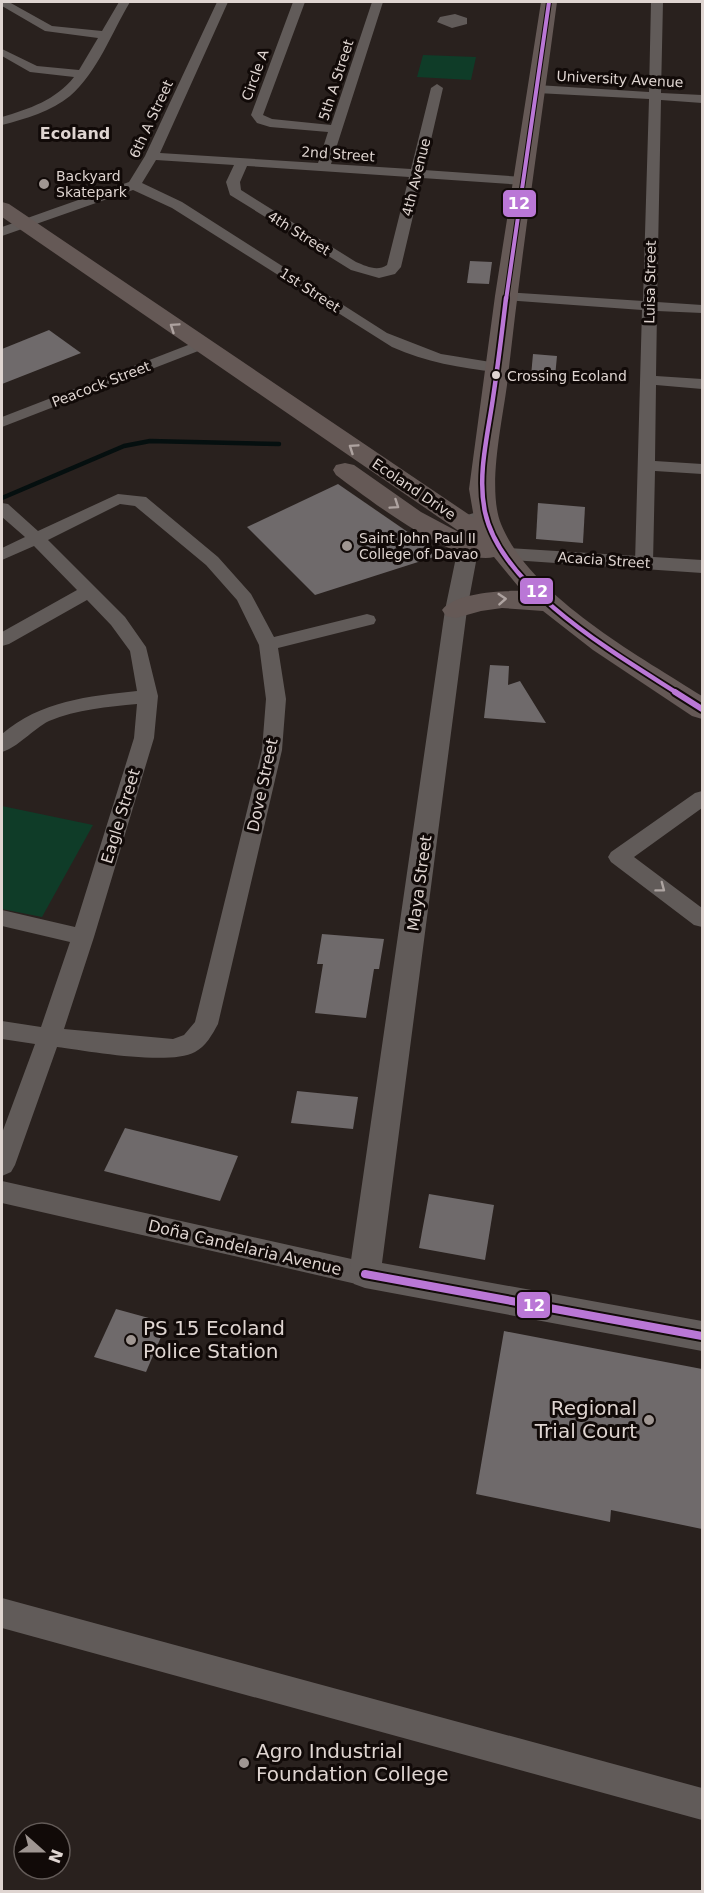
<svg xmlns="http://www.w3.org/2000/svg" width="704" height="1893" viewBox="0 0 704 1893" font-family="'DejaVu Sans',sans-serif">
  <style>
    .green { fill: #0f3c28 }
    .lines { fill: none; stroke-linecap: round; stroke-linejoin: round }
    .stream { stroke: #050f0f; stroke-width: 4.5 }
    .building { fill: #6f6a6b }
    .minor { fill: #615b59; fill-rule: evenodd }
    .tertiary { fill: #615b59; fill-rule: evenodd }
    .primary { fill: #655956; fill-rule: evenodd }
    .bus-1-far3-casing { stroke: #110a08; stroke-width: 6 }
    .bus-1-far2-casing { stroke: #110a08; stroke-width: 8 }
    .bus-1-far1-casing { stroke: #110a08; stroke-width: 10 }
    .bus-1-casing { stroke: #110a08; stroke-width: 12 }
    .bus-1-far3 { stroke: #ba77d6; stroke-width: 4 }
    .bus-1-far2 { stroke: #ba77d6; stroke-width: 4.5 }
    .bus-1-far1 { stroke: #ba77d6; stroke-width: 6 }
    .bus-1 { stroke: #ba77d6; stroke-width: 8 }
    .oneway { stroke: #aea3a0 }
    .oneway2 { stroke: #ada4a1 }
    .poi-dot { fill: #9f9692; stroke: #110a08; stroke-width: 2 }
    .bus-dot { fill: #dfd5d1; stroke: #110a08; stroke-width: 2 }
    .labels { text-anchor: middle; stroke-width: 6; stroke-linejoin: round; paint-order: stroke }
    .far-street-label { font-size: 14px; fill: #dfd5d1; stroke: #110a08 }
    .far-poi-label { font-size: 14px; fill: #dfd5d1; stroke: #110a08; text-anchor: start }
    .bus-label { font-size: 14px; fill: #dfd5d1; stroke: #110a08; text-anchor: start }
    .far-quarter-label { font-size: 16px; font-weight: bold; fill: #dfd5d1; stroke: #110a08 }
    .street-label { font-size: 16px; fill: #dfd5d1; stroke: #110a08 }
    .near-poi-label { font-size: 20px; fill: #dfd5d1; stroke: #110a08; text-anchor: start }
    .line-badge { stroke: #110a08; stroke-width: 2 }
    .badge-label { font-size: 16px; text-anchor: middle; font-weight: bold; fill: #fff }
  </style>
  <rect width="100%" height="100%" fill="#29211e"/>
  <g class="green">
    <path d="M423 55 476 57 471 80 417 77Z"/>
    <path d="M2 806 93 825 42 917 2 909Z"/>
  </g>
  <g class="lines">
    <path class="stream" d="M2 498 124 446 150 441 279 444"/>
  </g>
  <g class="building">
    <path d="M470 261 492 262 489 284 467 283Z"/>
    <path d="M49 330 81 353 2 384V349Z"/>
    <path d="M533 354 557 356 555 377 531 376Z"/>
    <path d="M338 484 415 537 440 555 315 595 247 527Z"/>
    <path d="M538 503 585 507 583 543 536 539Z"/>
    <path d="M490 665 509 666 508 685 520 681 546 723 484 718Z"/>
    <path d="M322 934 384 939 379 969H374L366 1018 315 1013 323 964H317Z"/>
    <path d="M297 1091 358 1097 353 1129 291 1123Z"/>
    <path d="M125 1128 238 1156 220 1201 104 1171Z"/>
    <path d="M429 1194 494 1205 485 1260 419 1248Z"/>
    <path d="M116 1309 167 1323 146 1372 94 1357Z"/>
    <path d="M504 1331 702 1369V1529L611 1510 610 1522 476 1494Z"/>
  </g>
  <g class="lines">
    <g class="minor">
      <path d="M2 2H9L52 26 102 31 119 2H130C112 32 97 73 70 96 52 111 25 119 2 125V117C29 109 56 100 74 77L30 72 2 56V49L37 66 79 70 98 38 45 31 2 6Z"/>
      <path d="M217 2H228L160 153 318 163 328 132 270 127 257 123 251 115 293 2H305L263 115 272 119 331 125 372 2H383L331 164 411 169 431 88 437 84 443 88 424 170 523 177 530 181 523 185 422 178 401 267 395 274 379 278 351 270 230 195 226 182 234 165 156 160 142 183 182 202 387 333 441 354 503 364 505 367 503 370 497 372C460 368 426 362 392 347L172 208 133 190 2 236V227L129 182 145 156ZM247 166 409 177 387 265C377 272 366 266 356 262L241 190 240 182Z"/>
      <path d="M651 2H663L661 93 702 95V103L661 100 657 302 702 305V313L657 311 656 376 702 379V389L656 385 655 461 702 464V474L655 471 653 563 650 567H638L635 563 642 310 506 300 499 296 506 292 643 301 649 99 537 93 531 89 537 85 649 92Z"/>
      <path d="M455 14 467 18V24L452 28 437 22 440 17Z"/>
      <path d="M201 340 209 345 206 348 2 427V417Z"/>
      <path d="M118 494 146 497 218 557 251 594 274 637 367 614 374 616 376 620 374 624 278 648 286 699 282 750 218 1024C212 1035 206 1046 195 1052 169 1066 88 1051 57 1047L15 1165 11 1172 2 1176V1133L35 1044 2 1039V1021L41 1027 70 942 2 926V910L75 927 134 738 137 704C108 707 77 709 49 721 33 729 17 748 2 752V734C40 701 89 696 137 691L130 651 111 625 87 600 9 644 2 646V632L77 590 34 546 2 560V548L25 537 2 517V503L8 504 38 531ZM120 504 135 506 206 565 237 600 259 645 266 699 262 750 195 1022 184 1035 173 1039 64 1029 94 937 154 738 158 696 146 647 125 617 48 540Z"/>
      <path d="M702 791V808L634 857 702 908V927L694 925 611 862 608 857 611 852 695 793Z"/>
      <path d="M2 1181 365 1262 374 1266 378 1274 374 1282 365 1286 2 1203Z"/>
      <path d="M2 1598 702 1788V1820L2 1628Z"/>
    </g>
    <g class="tertiary">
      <path d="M474 513 481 515 484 519 467 610 382 1263 702 1321V1351L365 1288 354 1284 349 1274 445 610 464 519 467 515Z"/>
      <path d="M506 548 702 560V573L498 559 495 554 498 549Z"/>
    </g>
    <path class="primary" d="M541 2H557C540 130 521 257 507 385 502 423 487 489 501 524 531 597 638 655 702 696V719L692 716 593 650 543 611 502 608 481 611 456 618 446 616 442 610C454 593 502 590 522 591L494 557C456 567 367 498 336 475L333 470 336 465 345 463 354 465 421 512 466 536 2 217V202L9 204 474 518 469 489 495 296Z"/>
    <g class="bus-1-far3-casing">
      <path id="bus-1-far3" d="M506 300 549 2"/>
    </g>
    <g class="bus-1-far2-casing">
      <path id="bus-1-far2" d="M506 298C502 332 498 365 493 398 488 434 477 475 485 512 501 588 616 654 677 693"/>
    </g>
    <g class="bus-1-far1-casing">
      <path id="bus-1-far1" d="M675 692 702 709"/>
    </g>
    <g class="bus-1-casing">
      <path id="bus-1" d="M365 1274 702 1336"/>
    </g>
    <use href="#bus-1-far3" class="bus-1-far3"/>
    <use href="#bus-1-far2" class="bus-1-far2"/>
    <use href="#bus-1-far1" class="bus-1-far1"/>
    <use href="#bus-1" class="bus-1"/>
  </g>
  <defs><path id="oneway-chevron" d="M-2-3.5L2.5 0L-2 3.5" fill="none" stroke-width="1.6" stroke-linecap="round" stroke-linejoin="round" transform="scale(1.5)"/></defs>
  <g class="oneway">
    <use href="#oneway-chevron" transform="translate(174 327) rotate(-146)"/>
    <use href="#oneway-chevron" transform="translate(353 448) rotate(-146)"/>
    <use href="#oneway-chevron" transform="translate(395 505) rotate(34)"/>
    <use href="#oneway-chevron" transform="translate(502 599) rotate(-4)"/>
  </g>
  <use class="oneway2" href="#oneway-chevron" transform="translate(661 888) rotate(37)"/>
  <g class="poi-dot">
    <circle cx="44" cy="184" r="6"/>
    <circle cx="347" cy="546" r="6"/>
    <circle cx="131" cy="1340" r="6"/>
    <circle cx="649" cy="1420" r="6"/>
    <circle cx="244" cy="1763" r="6"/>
  </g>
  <circle class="bus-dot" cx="496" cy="375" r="5"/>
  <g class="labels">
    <g class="far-street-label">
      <text transform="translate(255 75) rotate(-70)" y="5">Circle A</text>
      <text transform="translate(620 79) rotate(3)" y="5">University Avenue</text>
      <text transform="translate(336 80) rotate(-72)" y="5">5th A Street</text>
      <text transform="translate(151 119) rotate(-65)" y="5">6th A Street</text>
      <text transform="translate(338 154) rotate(4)" y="5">2nd Street</text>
      <text transform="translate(416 177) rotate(-76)" y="5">4th Avenue</text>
      <text transform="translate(299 233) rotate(32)" y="5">4th Street</text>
      <text transform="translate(650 282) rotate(-89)" y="5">Luisa Street</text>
      <text transform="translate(310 290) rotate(33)" y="5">1st Street</text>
      <text transform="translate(101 384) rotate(-21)" y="5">Peacock Street</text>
      <text transform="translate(414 489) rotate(34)" y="5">Ecoland Drive</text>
      <text transform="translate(604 560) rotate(4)" y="5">Acacia Street</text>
    </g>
    <g class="far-poi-label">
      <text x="56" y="181">Backyard<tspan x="56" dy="16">Skatepark</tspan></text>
      <text x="359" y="543">Saint John Paul II<tspan x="359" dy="16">College of Davao</tspan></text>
    </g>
    <g class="bus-label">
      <text x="507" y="381">Crossing Ecoland</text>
    </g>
    <g class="far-quarter-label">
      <text x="75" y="139">Ecoland</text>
    </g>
    <g class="street-label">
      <text transform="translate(262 785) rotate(-78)" y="6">Dove Street</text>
      <text transform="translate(120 816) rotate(-73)" y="6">Eagle Street</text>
      <text transform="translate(419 883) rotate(-82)" y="6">Maya Street</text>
      <text transform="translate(245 1247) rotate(13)" y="6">Doña Candelaria Avenue</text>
    </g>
    <g class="near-poi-label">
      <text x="143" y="1335">PS 15 Ecoland<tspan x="143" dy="23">Police Station</tspan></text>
      <text x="637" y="1415" text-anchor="end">Regional<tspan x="637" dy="23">Trial Court</tspan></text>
      <text x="256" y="1758">Agro Industrial<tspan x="256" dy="23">Foundation College</tspan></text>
    </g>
  </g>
  <g class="line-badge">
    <rect x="502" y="189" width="35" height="29" rx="6" fill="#ba77d6"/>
    <rect x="519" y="577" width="35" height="28" rx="6" fill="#ba77d6"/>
    <rect x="516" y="1291" width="35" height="28" rx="6" fill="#ba77d6"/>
  </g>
  <g class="badge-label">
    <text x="519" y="209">12</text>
    <text x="537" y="597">12</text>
    <text x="534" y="1311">12</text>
  </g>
  <rect width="704" height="1893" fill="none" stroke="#dfd5d1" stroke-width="6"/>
  <g transform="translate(42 1851) rotate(111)"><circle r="28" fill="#110a08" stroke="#635b58" stroke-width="1.5"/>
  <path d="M0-4.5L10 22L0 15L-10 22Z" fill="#9f9692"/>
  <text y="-9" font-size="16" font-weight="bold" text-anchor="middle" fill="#dfd5d1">N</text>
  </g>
</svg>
